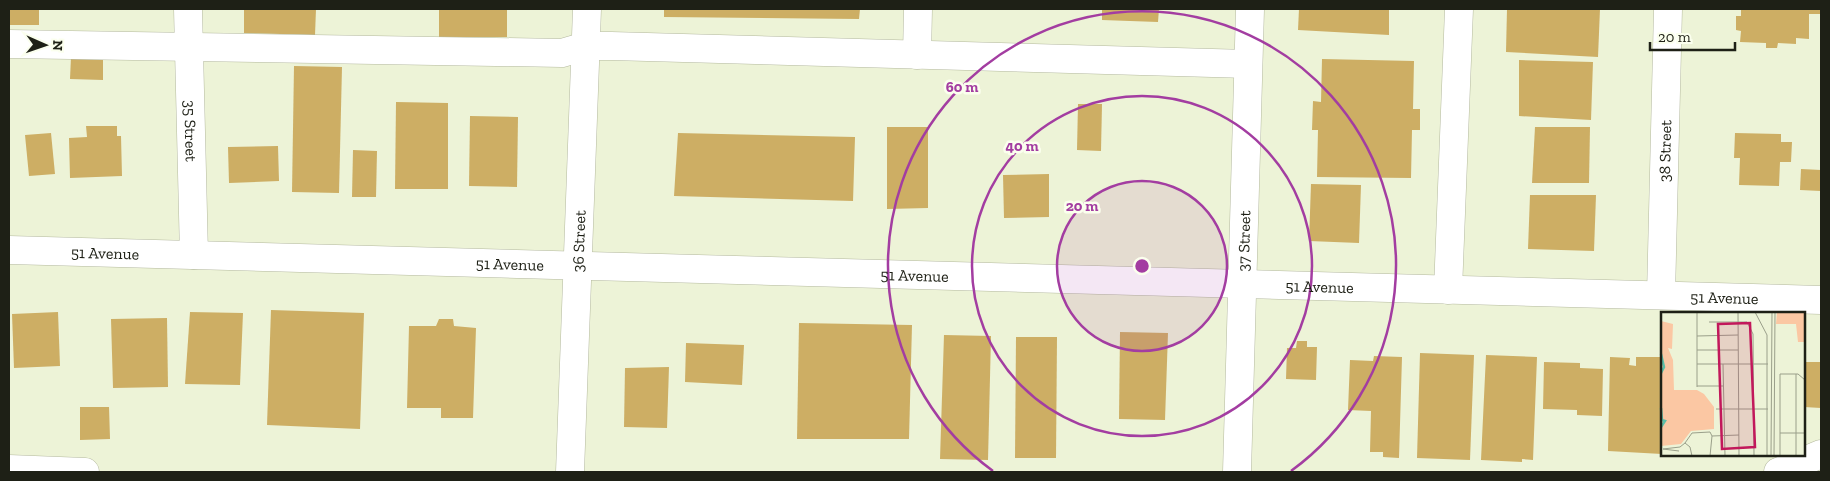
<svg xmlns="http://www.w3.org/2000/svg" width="1830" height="481" viewBox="0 0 1830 481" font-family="'Zilla Slab',serif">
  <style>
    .building { fill: #cdae64 }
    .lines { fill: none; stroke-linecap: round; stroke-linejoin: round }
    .minor-casing { stroke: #b4b99f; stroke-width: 29 }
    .minor { stroke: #fff; stroke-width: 28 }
    .ring { fill: none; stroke: #a33da1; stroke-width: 2.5 }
    .labels { text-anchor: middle; stroke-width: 5; stroke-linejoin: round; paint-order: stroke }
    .street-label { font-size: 16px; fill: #1e2016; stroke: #fbffee }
    .inset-river { fill: none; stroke: #5cbfa8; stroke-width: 2.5 }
    .inset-road { fill: none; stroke: #9a9f8a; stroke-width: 1 }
    .view { fill: #c2185b; fill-opacity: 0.15; stroke: #c2185b; stroke-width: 2.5 }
    .inset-edge { fill: none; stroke: #1e2016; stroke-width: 2.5 }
    .centre { fill: #a33da1; stroke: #fbffee; stroke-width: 2.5 }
    .ring-label { font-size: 15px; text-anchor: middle; font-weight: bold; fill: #a33da1; stroke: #fbffee; stroke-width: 5; stroke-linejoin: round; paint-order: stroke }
  </style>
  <rect width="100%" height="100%" fill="#edf3d7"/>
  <g class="building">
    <rect x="9" y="9" width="30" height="16"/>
    <path d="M244 9H316L315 35 244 33Z"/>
    <rect x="439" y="9" width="68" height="28"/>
    <path d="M664 9H860L859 19 664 17Z"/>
    <path d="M1102 9H1159L1158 22 1102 20Z"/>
    <path d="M1299 9H1389V35L1298 30Z"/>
    <path d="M1507 9H1600L1598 57 1506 52Z"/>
    <path d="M1741 9H1821V14H1809V39L1796 38V44L1778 43 1777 48H1766V43L1740 42 1741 31 1736 30V16H1741Z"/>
    <path d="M71 57 103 58V80L70 79Z"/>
    <path d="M1322 59 1414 61 1413 109H1420V130H1412L1411 178 1317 177 1318 130H1312L1313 101 1321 102Z"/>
    <path d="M1519 60 1593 62 1591 120 1519 116Z"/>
    <path d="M294 66 342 67 339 193 292 192Z"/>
    <path d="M396 102 448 103V189H395Z"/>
    <path d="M1078 104H1102L1101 151 1077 150Z"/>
    <path d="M470 116 518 117 517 187 469 186Z"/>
    <path d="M86 126H117V136H121L122 176 70 178 69 138 87 137Z"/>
    <path d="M887 127H928V208L887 209Z"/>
    <path d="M1535 127H1590L1589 183H1532Z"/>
    <path d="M51 133 55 174 29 176 25 135Z"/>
    <path d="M678 133 855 137 853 201 674 196Z"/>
    <path d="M1735 133 1781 134V142H1792L1791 162H1780L1779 186 1739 185 1740 158H1734Z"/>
    <path d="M278 146 279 181 229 183 228 147Z"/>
    <path d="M353 150 377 151 376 197H352Z"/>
    <path d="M1801 169 1821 170V191L1800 190Z"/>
    <path d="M1049 174V217L1004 218 1003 175Z"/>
    <path d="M1311 184 1361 185 1359 243 1309 241Z"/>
    <path d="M1530 195H1596L1594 251 1528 249Z"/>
    <path d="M271 310 364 313 360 429 267 425Z"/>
    <path d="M58 312 60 366 14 368 12 314Z"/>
    <path d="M190 312 243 313 240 385 185 384Z"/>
    <path d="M167 318 168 387 113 388 111 319Z"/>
    <path d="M439 319H453L454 326 476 328 473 418H441V408H407L409 326H436Z"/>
    <path d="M799 323 912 325 909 439H797Z"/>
    <path d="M1120 332 1168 333 1165 420 1119 419Z"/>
    <path d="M944 335 991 336 988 460 940 459Z"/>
    <path d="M1016 337H1057L1056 458H1015Z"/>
    <path d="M1297 341H1307V347H1317L1316 380 1286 379 1287 348H1296Z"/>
    <path d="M686 343 744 345 742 385 685 382Z"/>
    <path d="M1420 353 1474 355 1470 460 1417 458Z"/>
    <path d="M1486 355 1537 357 1533 460 1522 459V462L1481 460Z"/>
    <path d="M1374 356 1402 357 1399 458 1383 457V452H1370L1371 411 1348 410 1350 360 1373 361Z"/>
    <path d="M1610 357 1630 358 1629 365 1636 366V357H1662V454L1608 451Z"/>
    <path d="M1544 362 1580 363V368L1603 369 1602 416 1577 415V410L1543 409Z"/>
    <path d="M1804 362H1821V408L1804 407Z"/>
    <path d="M669 367 667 428 624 427 625 368Z"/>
    <path d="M80 407H109L110 439 80 440Z"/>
  </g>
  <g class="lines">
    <g class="minor-casing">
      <g id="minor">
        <path id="s1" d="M188 9 194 255"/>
        <path d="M9 44 562 53 586 46H611L1248 64"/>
        <path d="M917 55 918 9"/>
        <path id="s2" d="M9 250 1821 300"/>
        <path d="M1448 290 1459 9"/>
        <path id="s3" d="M1661 295 1668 9"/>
        <path d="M9 469 85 472"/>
        <path id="s4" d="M570 472 587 9"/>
        <path id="s5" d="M1237 472 1250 9"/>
        <path d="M1778 472 1821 454"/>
      </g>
    </g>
    <use href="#minor" class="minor"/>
  </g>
  <circle cx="1142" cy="266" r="85" fill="#a33da1" fill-opacity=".12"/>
  <g class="ring">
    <circle cx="1142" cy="266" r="85"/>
    <circle cx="1142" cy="266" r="170"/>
    <path d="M993 471A254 254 0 1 1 1291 471"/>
  </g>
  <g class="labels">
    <g class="street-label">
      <text dy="6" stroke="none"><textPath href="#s1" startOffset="122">35 Street</textPath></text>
      <text dy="6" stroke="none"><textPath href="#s3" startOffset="144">38 Street</textPath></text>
      <text dy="6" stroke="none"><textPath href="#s4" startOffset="231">36 Street</textPath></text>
      <text dy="6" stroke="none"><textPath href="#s5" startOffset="231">37 Street</textPath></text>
      <text dy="6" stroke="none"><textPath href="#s2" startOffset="96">51 Avenue</textPath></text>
      <text dy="6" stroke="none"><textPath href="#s2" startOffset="501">51 Avenue</textPath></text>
      <text dy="6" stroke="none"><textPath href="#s2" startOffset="906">51 Avenue</textPath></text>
      <text dy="6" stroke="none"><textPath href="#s2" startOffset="1311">51 Avenue</textPath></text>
      <text dy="6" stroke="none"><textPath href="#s2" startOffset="1716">51 Avenue</textPath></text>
    </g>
  </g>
  <g transform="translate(1661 312)">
    <rect width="144" height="144" fill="#edf3d7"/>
    <path d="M116 0H144V30H137L135 12H115ZM0 9 12 12 11 37 7 36 12 48 13 78H36L43 82 53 95V117L30 119 20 132 0 134Z" fill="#fbc7a3"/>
    <path class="inset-river" d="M0 42 3 55 0 61M0 96 1 108 4 109 0 115"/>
    <path class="inset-road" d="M36 0V75M77 0 78 144M94 0 106 23V144M48 10H86L92 22 93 144M36 24 77 23M36 38H77M36 52H107M62 52 64 144M135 62V144M36 74H62M55 97H107M119 121H144M51 124 78 123M24 131 31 121 49 120 51 124M18 139 2 137 19 135 24 131 29 135 31 144M49 144 51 124M110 144 111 0M113 144 114 0M119 144V62H137L144 68"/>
    <path class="view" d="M89 11 94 135 61 137 57 12Z"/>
    <rect width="144" height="144" class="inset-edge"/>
  </g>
  <circle cx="1142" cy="266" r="8" class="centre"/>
  <g class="ring-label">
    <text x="962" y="92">60 m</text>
    <text x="1022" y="151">40 m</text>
    <text x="1082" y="211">20 m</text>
  </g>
  <rect width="1830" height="481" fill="none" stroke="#1e2016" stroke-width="20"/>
  <g transform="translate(45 45) rotate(92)" stroke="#fbffee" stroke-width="4" paint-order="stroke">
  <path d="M0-4L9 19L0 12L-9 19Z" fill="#1e2016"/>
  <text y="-8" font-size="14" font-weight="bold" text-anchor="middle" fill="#1e2016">N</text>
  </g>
  <path d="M1650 42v8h85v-8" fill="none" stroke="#1e2016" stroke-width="2.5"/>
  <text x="1658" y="42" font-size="15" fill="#1e2016" stroke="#fbffee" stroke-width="4" paint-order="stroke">20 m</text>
</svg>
